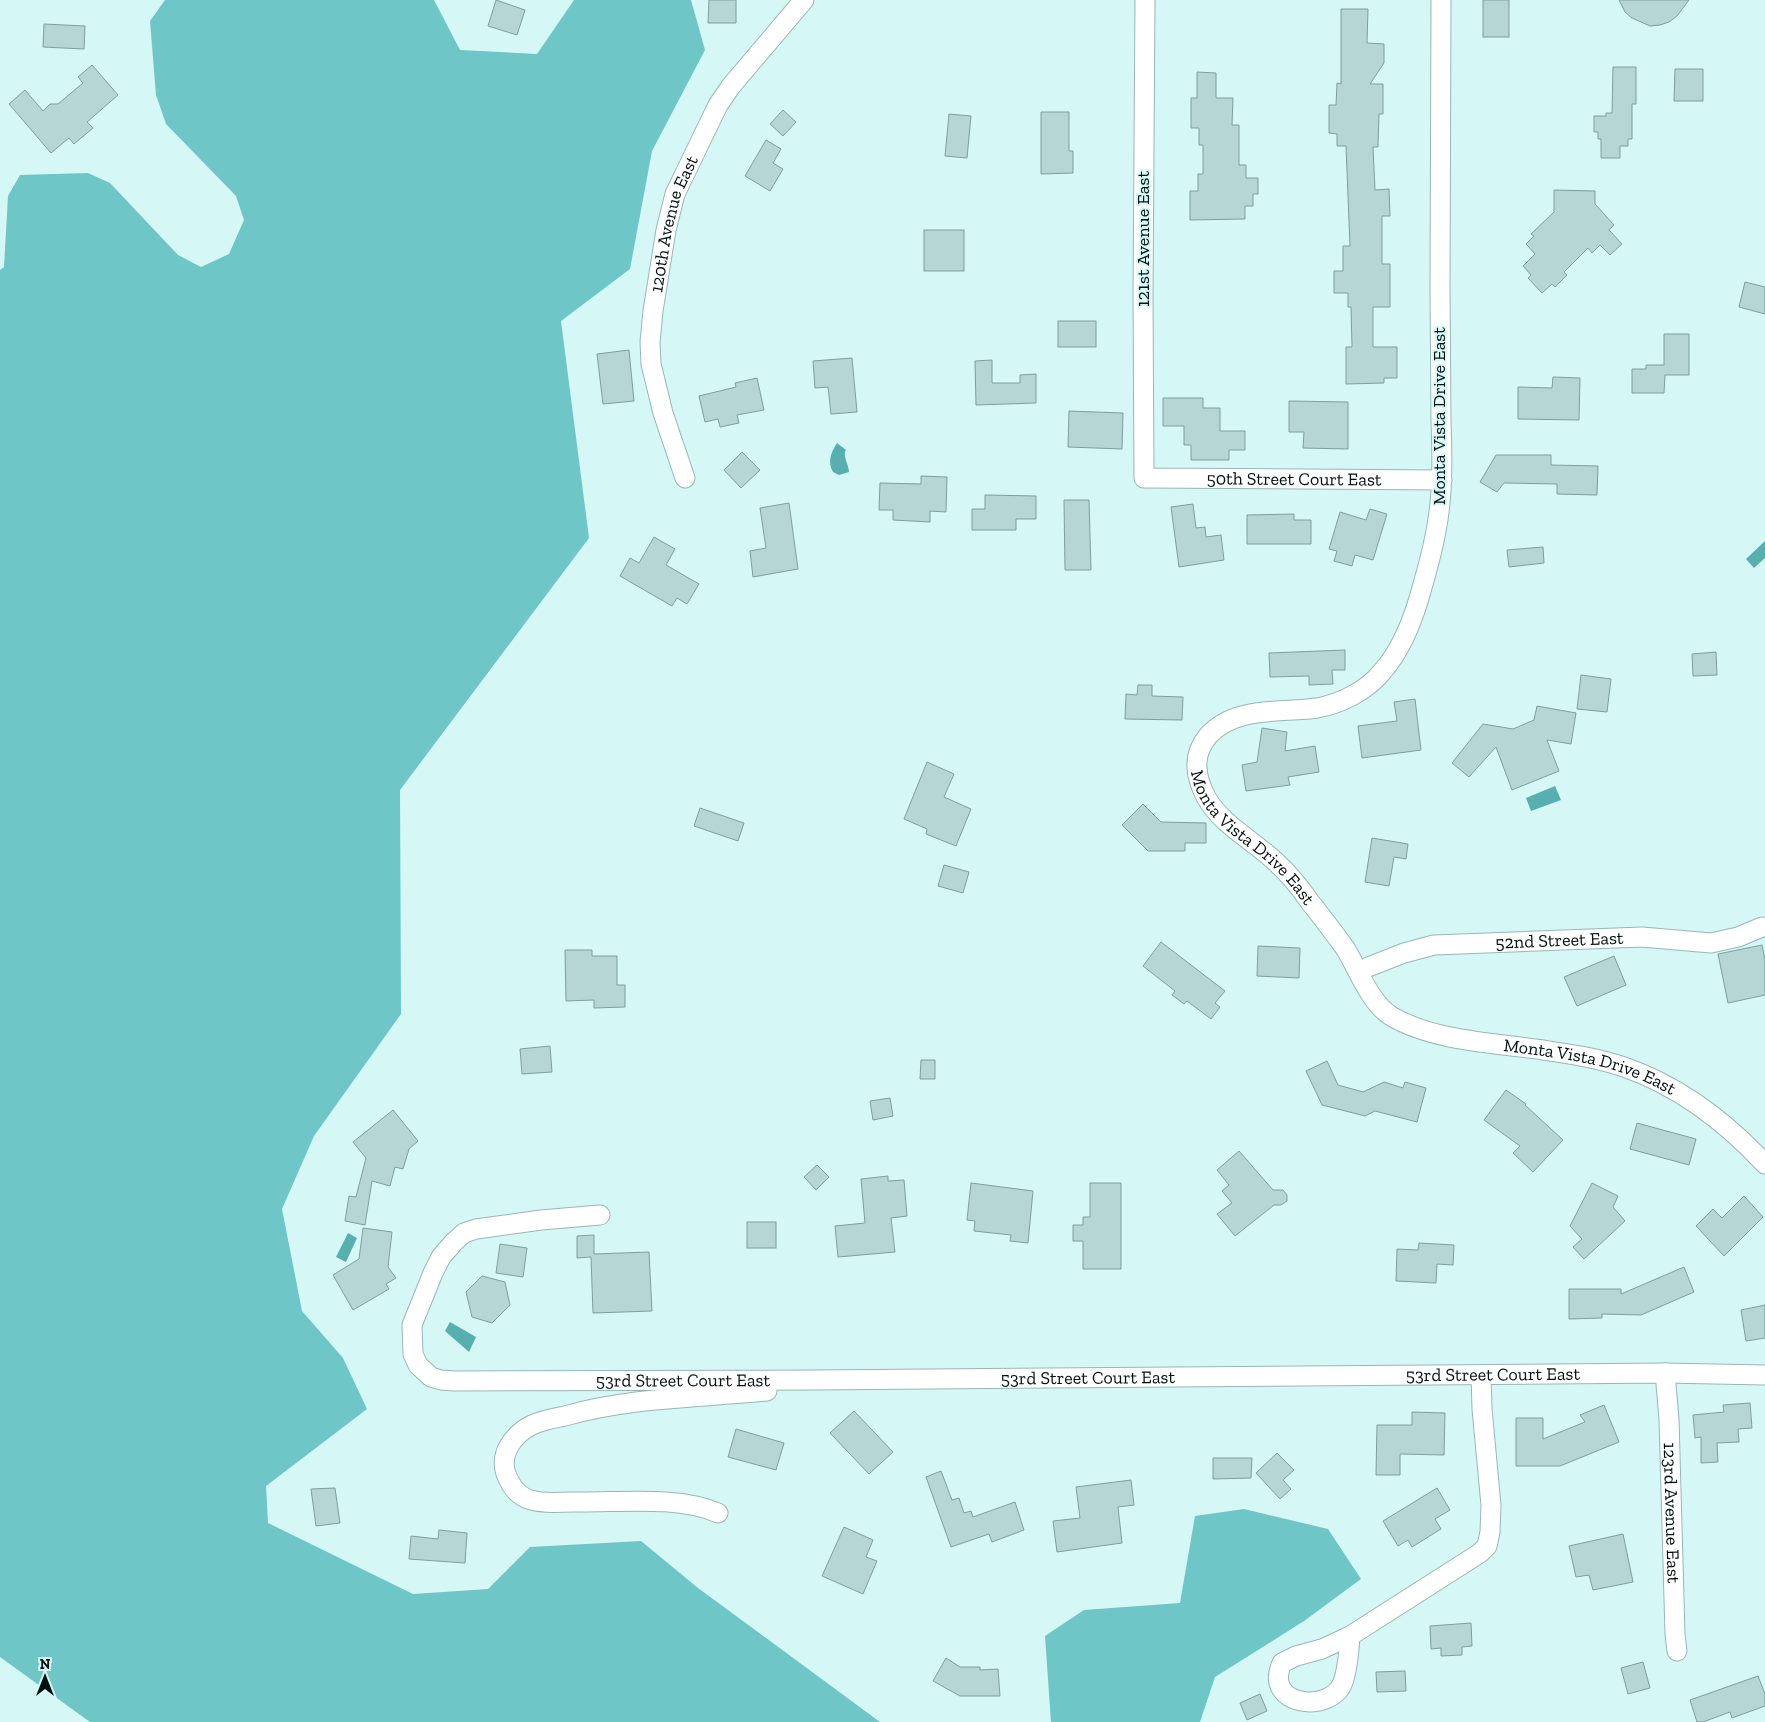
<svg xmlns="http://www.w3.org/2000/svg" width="1765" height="1722" viewBox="0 0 1765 1722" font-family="'Zilla Slab',serif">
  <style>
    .forest { fill: #6fc6c6 }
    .water { fill: #57afb0 }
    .building { fill: #b6d6d6; stroke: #7f9e9e }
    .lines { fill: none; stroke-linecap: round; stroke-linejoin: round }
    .minor-casing { stroke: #97b7b7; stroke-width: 21 }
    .minor { stroke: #fff; stroke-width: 19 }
    .labels { text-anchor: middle; stroke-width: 4; stroke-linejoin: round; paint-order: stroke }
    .street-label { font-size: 18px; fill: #040f0f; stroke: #d5f7f6 }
  </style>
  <rect width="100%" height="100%" fill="#d5f7f6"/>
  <g class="forest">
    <path d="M165 0H434L460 50 537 54 574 0H691L705 50 652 151 630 269 561 321 589 538 400 790 401 1014 314 1136 282 1209 302 1311 343 1358 367 1409 266 1486 268 1523 413 1594 488 1589 530 1547 641 1541 698 1588 880 1722H90L0 1657V270L4 267 8 196 20 175 88 173 110 183 178 255 201 267 229 254 244 220 236 196 166 124 156 95 150 21Z"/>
    <path d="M1244 1509 1328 1529 1361 1579 1304 1621 1215 1677 1200 1722H1051L1045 1636 1084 1610 1180 1603 1195 1516Z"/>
  </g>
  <g class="water">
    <path d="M837 443 846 450C842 455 849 465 849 472L839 475 833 472C827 462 831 452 837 443Z"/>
    <path d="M1765 541V558L1754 568 1746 559Z"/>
    <path d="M1555 786 1561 800 1531 811 1526 798Z"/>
    <path d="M348 1233 357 1238 346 1262 336 1257Z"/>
    <path d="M450 1322 476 1337 469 1352 445 1331Z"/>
  </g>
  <g class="building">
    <path d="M496 0 525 10 517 35 488 26Z"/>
    <path d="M709 0H736V23H708Z"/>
    <rect x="1483" y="0" width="26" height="37"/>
    <path d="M1619 0H1689L1677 16 1669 22 1660 25 1650 26 1632 18 1625 12Z"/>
    <path d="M1341 9H1368L1367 43 1384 44V63L1370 84H1383V114H1379L1378 147H1373L1375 190 1389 189 1390 216H1382V264H1390V307H1373V347H1397V378H1384V383L1346 384V347H1352L1351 307H1348V293H1334V271H1343V246H1350L1346 146H1337V134L1329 133V105H1336L1337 83 1341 84Z"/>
    <path d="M44 24 85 26 84 49 43 47Z"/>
    <path d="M92 65 118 95 87 122 93 128 74 144 69 138 51 153 9 104 25 90 43 111 50 104H58L83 83 78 77Z"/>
    <path d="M1613 67H1636V104H1632V139H1628V146H1620V158H1601V139H1598V132H1594V116H1606V113H1612Z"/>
    <path d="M1675 69H1703V101H1674Z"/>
    <path d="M1197 72 1216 73V98H1233L1232 125H1239V165H1246V178H1258V194H1253V206H1245V219L1190 220V191H1198V174H1203V145H1199V128H1191V98H1197Z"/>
    <path d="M783 110 796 122 783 136 770 124Z"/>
    <path d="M1041 112H1069V151H1073V173L1041 174Z"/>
    <path d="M949 114 971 116 967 158 945 156Z"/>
    <path d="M766 140 781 149 773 163 783 169 770 191 745 176Z"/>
    <path d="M1554 190 1595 191V204L1614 225 1609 230 1622 244 1610 255 1600 245 1592 253 1588 248 1564 272 1567 275 1555 287 1552 284 1542 293 1528 278 1531 275 1523 266 1535 254 1526 244 1534 236 1531 234 1554 212Z"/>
    <rect x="924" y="230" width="40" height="41"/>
    <path d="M1745 282 1765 287V314L1739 307Z"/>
    <rect x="1058" y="321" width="38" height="26"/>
    <path d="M1664 334H1689V375H1665L1664 393H1632V369H1646V365H1664Z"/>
    <path d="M629 350 634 401 603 404 597 354Z"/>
    <path d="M852 358 857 412 831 414 828 387 815 388 813 361Z"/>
    <path d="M992 360V383H1020V375L1036 374V403L976 405 975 361Z"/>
    <path d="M1553 377 1580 378 1579 420 1518 419V387L1552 388Z"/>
    <path d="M757 378 764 410 737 415 739 423 720 427 718 419 705 422 699 396 736 387 735 383Z"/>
    <path d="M1163 398H1203V408H1220V431H1245V450H1229V460H1191V445H1184V426H1163Z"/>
    <path d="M1289 401 1348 402V449L1303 448 1304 432H1289Z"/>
    <path d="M1069 411 1123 413 1122 449 1068 447Z"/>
    <path d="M742 452 760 470 741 488 724 470Z"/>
    <path d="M1496 455H1551V465L1598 466 1597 495 1557 494V484L1504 483 1497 492 1480 482Z"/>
    <path d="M921 476 947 477 946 512 930 511V522L893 520V510H879L880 483 921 484Z"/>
    <path d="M985 495 1036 496V519H1016V530H972V509H985Z"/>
    <path d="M1064 500H1089L1091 570H1065Z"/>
    <path d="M789 503 798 569 753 577 750 551 766 548 760 508Z"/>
    <path d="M1193 504 1196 528 1205 527 1206 537 1221 535 1224 560 1179 567 1171 507Z"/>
    <path d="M1370 509 1387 514 1373 560 1355 555 1352 566 1334 561 1337 551 1329 549 1340 512 1366 520Z"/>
    <path d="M1294 514V520H1311V544H1247V515Z"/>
    <path d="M654 537 675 549 666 565 699 584 687 604 677 598 672 606 620 576 630 558 639 563Z"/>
    <path d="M1543 547 1544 563 1509 567 1507 550Z"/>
    <path d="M1345 650V670H1332L1333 684 1309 685V676L1270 677 1269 653Z"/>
    <path d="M1716 652 1717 675 1693 676 1692 654Z"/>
    <path d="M1581 675 1611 679 1607 712 1577 709Z"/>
    <path d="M1138 685H1152V696L1183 697 1182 720 1125 719 1126 694 1137 695Z"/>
    <path d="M1415 699 1421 750 1362 758 1358 726 1397 721 1394 702Z"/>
    <path d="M1537 706 1576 713 1571 744 1547 740 1559 771 1512 790 1496 747 1469 777 1452 763 1483 724 1513 729 1534 720Z"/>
    <path d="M1262 728 1287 732 1285 751 1315 746 1319 772 1288 777 1290 785 1246 791 1242 765 1257 762Z"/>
    <path d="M927 762 954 774 944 797 971 809 956 846 926 834 927 829 904 819Z"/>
    <path d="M1143 804 1161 822 1206 823V843H1185V851H1148L1122 825Z"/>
    <path d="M700 808 744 823 738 841 694 826Z"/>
    <path d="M1372 838 1408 844 1406 859 1394 857 1389 886 1365 882Z"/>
    <path d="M944 865 969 872 963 893 938 886Z"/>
    <path d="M1161 942 1225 991 1215 1003 1220 1007 1211 1019 1187 1001 1184 1004 1172 995 1175 991 1143 966Z"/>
    <path d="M1762 945 1765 960V995L1728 1003 1718 954Z"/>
    <path d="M1258 946 1300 948 1299 978 1257 976Z"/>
    <path d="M565 950H592V956H617V985H625V1007L594 1008V1000L566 1001Z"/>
    <path d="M1614 956 1626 985 1577 1006 1564 977Z"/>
    <path d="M550 1046 552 1072 522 1074 520 1049Z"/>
    <path d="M921 1060H935V1079H920Z"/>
    <path d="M1327 1061 1338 1085 1363 1092 1384 1082 1403 1088 1405 1082 1426 1088 1417 1122 1375 1111 1365 1116 1322 1105 1306 1071Z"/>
    <path d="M1506 1090 1526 1104 1525 1105 1563 1140 1533 1172 1513 1153 1520 1146 1484 1120Z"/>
    <path d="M890 1098 893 1116 873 1120 870 1101Z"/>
    <path d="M393 1110 418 1141 409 1149 403 1169 395 1167 390 1186 372 1181 365 1225 345 1221 349 1196 356 1197 366 1158 353 1142Z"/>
    <path d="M1637 1123 1696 1139 1689 1165 1630 1149Z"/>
    <path d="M1239 1151 1273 1190H1283L1287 1195V1201L1281 1205H1274L1235 1236 1217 1214 1232 1203 1222 1191 1229 1185 1217 1170Z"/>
    <path d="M817 1165 829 1177 816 1190 804 1177Z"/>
    <path d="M888 1176V1181L904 1180 907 1216 891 1218 895 1252 838 1257 835 1226 865 1223 861 1179Z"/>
    <path d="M971 1183 1033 1191 1028 1243 1010 1241 1011 1235 974 1231 975 1221 967 1220Z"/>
    <path d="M1090 1183H1121V1269H1083V1241H1073V1225H1083V1217H1090Z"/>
    <path d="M1592 1183 1618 1196 1613 1207 1625 1221 1584 1259 1573 1247 1582 1239 1570 1226Z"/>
    <path d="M1744 1196 1763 1217 1724 1256 1696 1226 1713 1209 1722 1218Z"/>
    <rect x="747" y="1222" width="29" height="26"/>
    <path d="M363 1228 392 1232 388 1267 396 1278 386 1284 389 1289 353 1310 333 1275 359 1259Z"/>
    <path d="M594 1235V1254L649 1252 652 1311 593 1313 591 1257 577 1258V1236Z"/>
    <path d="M1419 1243 1454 1245 1453 1265 1437 1264 1436 1283 1396 1281 1397 1249 1418 1250Z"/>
    <path d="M500 1244 527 1248 523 1277 496 1273Z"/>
    <path d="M1684 1267 1694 1292 1641 1315 1602 1314V1318L1569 1319V1289H1621V1294Z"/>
    <path d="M482 1276 505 1282 510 1305 492 1323 472 1317 466 1292Z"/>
    <path d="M1765 1305V1338L1746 1341 1741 1310Z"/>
    <path d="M1750 1403 1752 1428 1738 1429 1739 1442 1717 1443 1718 1462 1701 1463V1437L1695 1438 1693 1415 1724 1412 1723 1405Z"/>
    <path d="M1604 1405 1619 1442 1560 1466H1516V1418H1543V1439L1585 1422 1580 1415Z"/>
    <path d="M854 1411 893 1452 869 1474 830 1433Z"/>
    <path d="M1412 1412 1445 1413 1444 1455 1400 1454V1475H1376L1377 1425H1412Z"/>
    <path d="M736 1429 784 1443 776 1470 728 1457Z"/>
    <path d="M1277 1453 1294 1470 1283 1480 1291 1489 1280 1499 1256 1473Z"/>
    <path d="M1213 1458H1252L1251 1478 1213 1479Z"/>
    <path d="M941 1471 952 1500 959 1498 964 1513 971 1511 973 1517 1015 1502 1024 1530 992 1542 989 1534 951 1547 926 1477Z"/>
    <path d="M1131 1480 1134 1505 1118 1507 1122 1543 1057 1552 1053 1521 1080 1518 1076 1487Z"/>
    <path d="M335 1488 340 1523 316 1526 311 1489Z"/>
    <path d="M1437 1488 1450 1510 1435 1519 1441 1529 1412 1547 1408 1540 1398 1546 1383 1521Z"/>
    <path d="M844 1527 873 1540 866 1557 877 1561 863 1594 822 1576Z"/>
    <path d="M439 1530 467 1533 465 1563 409 1559 411 1536 438 1539Z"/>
    <path d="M1623 1534 1633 1582 1593 1590 1589 1575 1576 1577 1569 1546Z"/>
    <path d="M1471 1623 1472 1646 1462 1647V1655L1441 1656V1648L1431 1649 1430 1626Z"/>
    <path d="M946 1658 960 1667H980V1670L998 1669 1000 1696H960L933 1681Z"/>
    <path d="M1643 1662 1650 1688 1628 1694 1621 1668Z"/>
    <path d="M1405 1671 1406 1691 1377 1692 1376 1672Z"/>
    <path d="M1758 1676 1765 1694V1706L1732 1718 1730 1712 1703 1722H1697L1690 1700Z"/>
    <path d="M1260 1694 1267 1711 1247 1720 1240 1703Z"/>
  </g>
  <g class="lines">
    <g class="minor-casing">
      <g id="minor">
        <path id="s1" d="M1145 0 1143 296 1144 478 1442 480"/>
        <path id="s2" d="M1441 0C1441 96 1440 193 1440 289 1440 333 1441 377 1441 421 1442 451 1443 481 1439 512 1436 536 1430 560 1423 584 1415 615 1403 649 1381 673 1366 691 1340 704 1317 708 1281 713 1234 706 1208 736 1192 755 1195 776 1206 797 1222 826 1255 841 1278 864 1290 875 1301 889 1310 902 1322 917 1334 933 1345 948 1358 969 1370 1003 1391 1016 1433 1041 1495 1043 1543 1050 1570 1054 1598 1058 1624 1067 1679 1086 1726 1122 1765 1164"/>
        <path id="s3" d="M685 478 663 413 651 364 650 342 653 311 666 230 675 194 718 105 731 86 804 0"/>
        <path id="s4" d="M1358 971 1404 953 1434 945 1642 937 1711 943 1738 937 1762 927"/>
        <path id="s5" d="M600 1215 541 1220 476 1229 464 1233 454 1242 441 1257 433 1273 412 1325 413 1354 418 1365 431 1377 441 1380 455 1381 813 1380 1665 1373 1765 1375"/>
        <path id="s6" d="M1665 1373 1669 1419 1675 1634 1677 1651"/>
        <path d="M718 1513C677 1495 617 1503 572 1502 559 1502 544 1504 531 1500 517 1496 511 1486 506 1474 499 1453 514 1434 532 1425 542 1420 554 1418 565 1416 631 1397 699 1398 767 1391"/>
        <path d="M1350 1636C1349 1651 1348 1668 1343 1682 1332 1714 1262 1707 1282 1663L1296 1656 1322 1649 1350 1636 1480 1553 1487 1546 1490 1532 1491 1505 1482 1409 1481 1375"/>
      </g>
    </g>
    <use href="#minor" class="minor"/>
  </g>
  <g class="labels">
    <g class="street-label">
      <text dy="6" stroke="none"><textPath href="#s3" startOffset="262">120th Avenue East</textPath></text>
      <text transform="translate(1143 239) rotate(-90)" y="6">121st Avenue East</text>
      <text transform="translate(1439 416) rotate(-90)" y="6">Monta Vista Drive East</text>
      <text dy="6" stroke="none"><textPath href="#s1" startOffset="628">50th Street Court East</textPath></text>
      <text dy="6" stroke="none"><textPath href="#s2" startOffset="1001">Monta Vista Drive East</textPath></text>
      <text dy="6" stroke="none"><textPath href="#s4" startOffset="206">52nd Street East</textPath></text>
      <text dy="6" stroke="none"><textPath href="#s2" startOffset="1436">Monta Vista Drive East</textPath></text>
      <text dy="6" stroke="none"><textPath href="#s5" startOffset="1366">53rd Street Court East</textPath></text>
      <text dy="6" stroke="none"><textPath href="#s5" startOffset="961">53rd Street Court East</textPath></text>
      <text dy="6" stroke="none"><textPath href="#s5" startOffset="556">53rd Street Court East</textPath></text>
      <text dy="6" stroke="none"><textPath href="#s6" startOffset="140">123rd Avenue East</textPath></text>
    </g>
  </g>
  <g transform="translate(45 1677)" stroke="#d5f7f6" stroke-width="4" paint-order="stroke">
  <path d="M0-4L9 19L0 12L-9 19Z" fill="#040f0f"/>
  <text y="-8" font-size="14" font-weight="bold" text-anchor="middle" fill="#040f0f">N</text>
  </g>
</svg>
